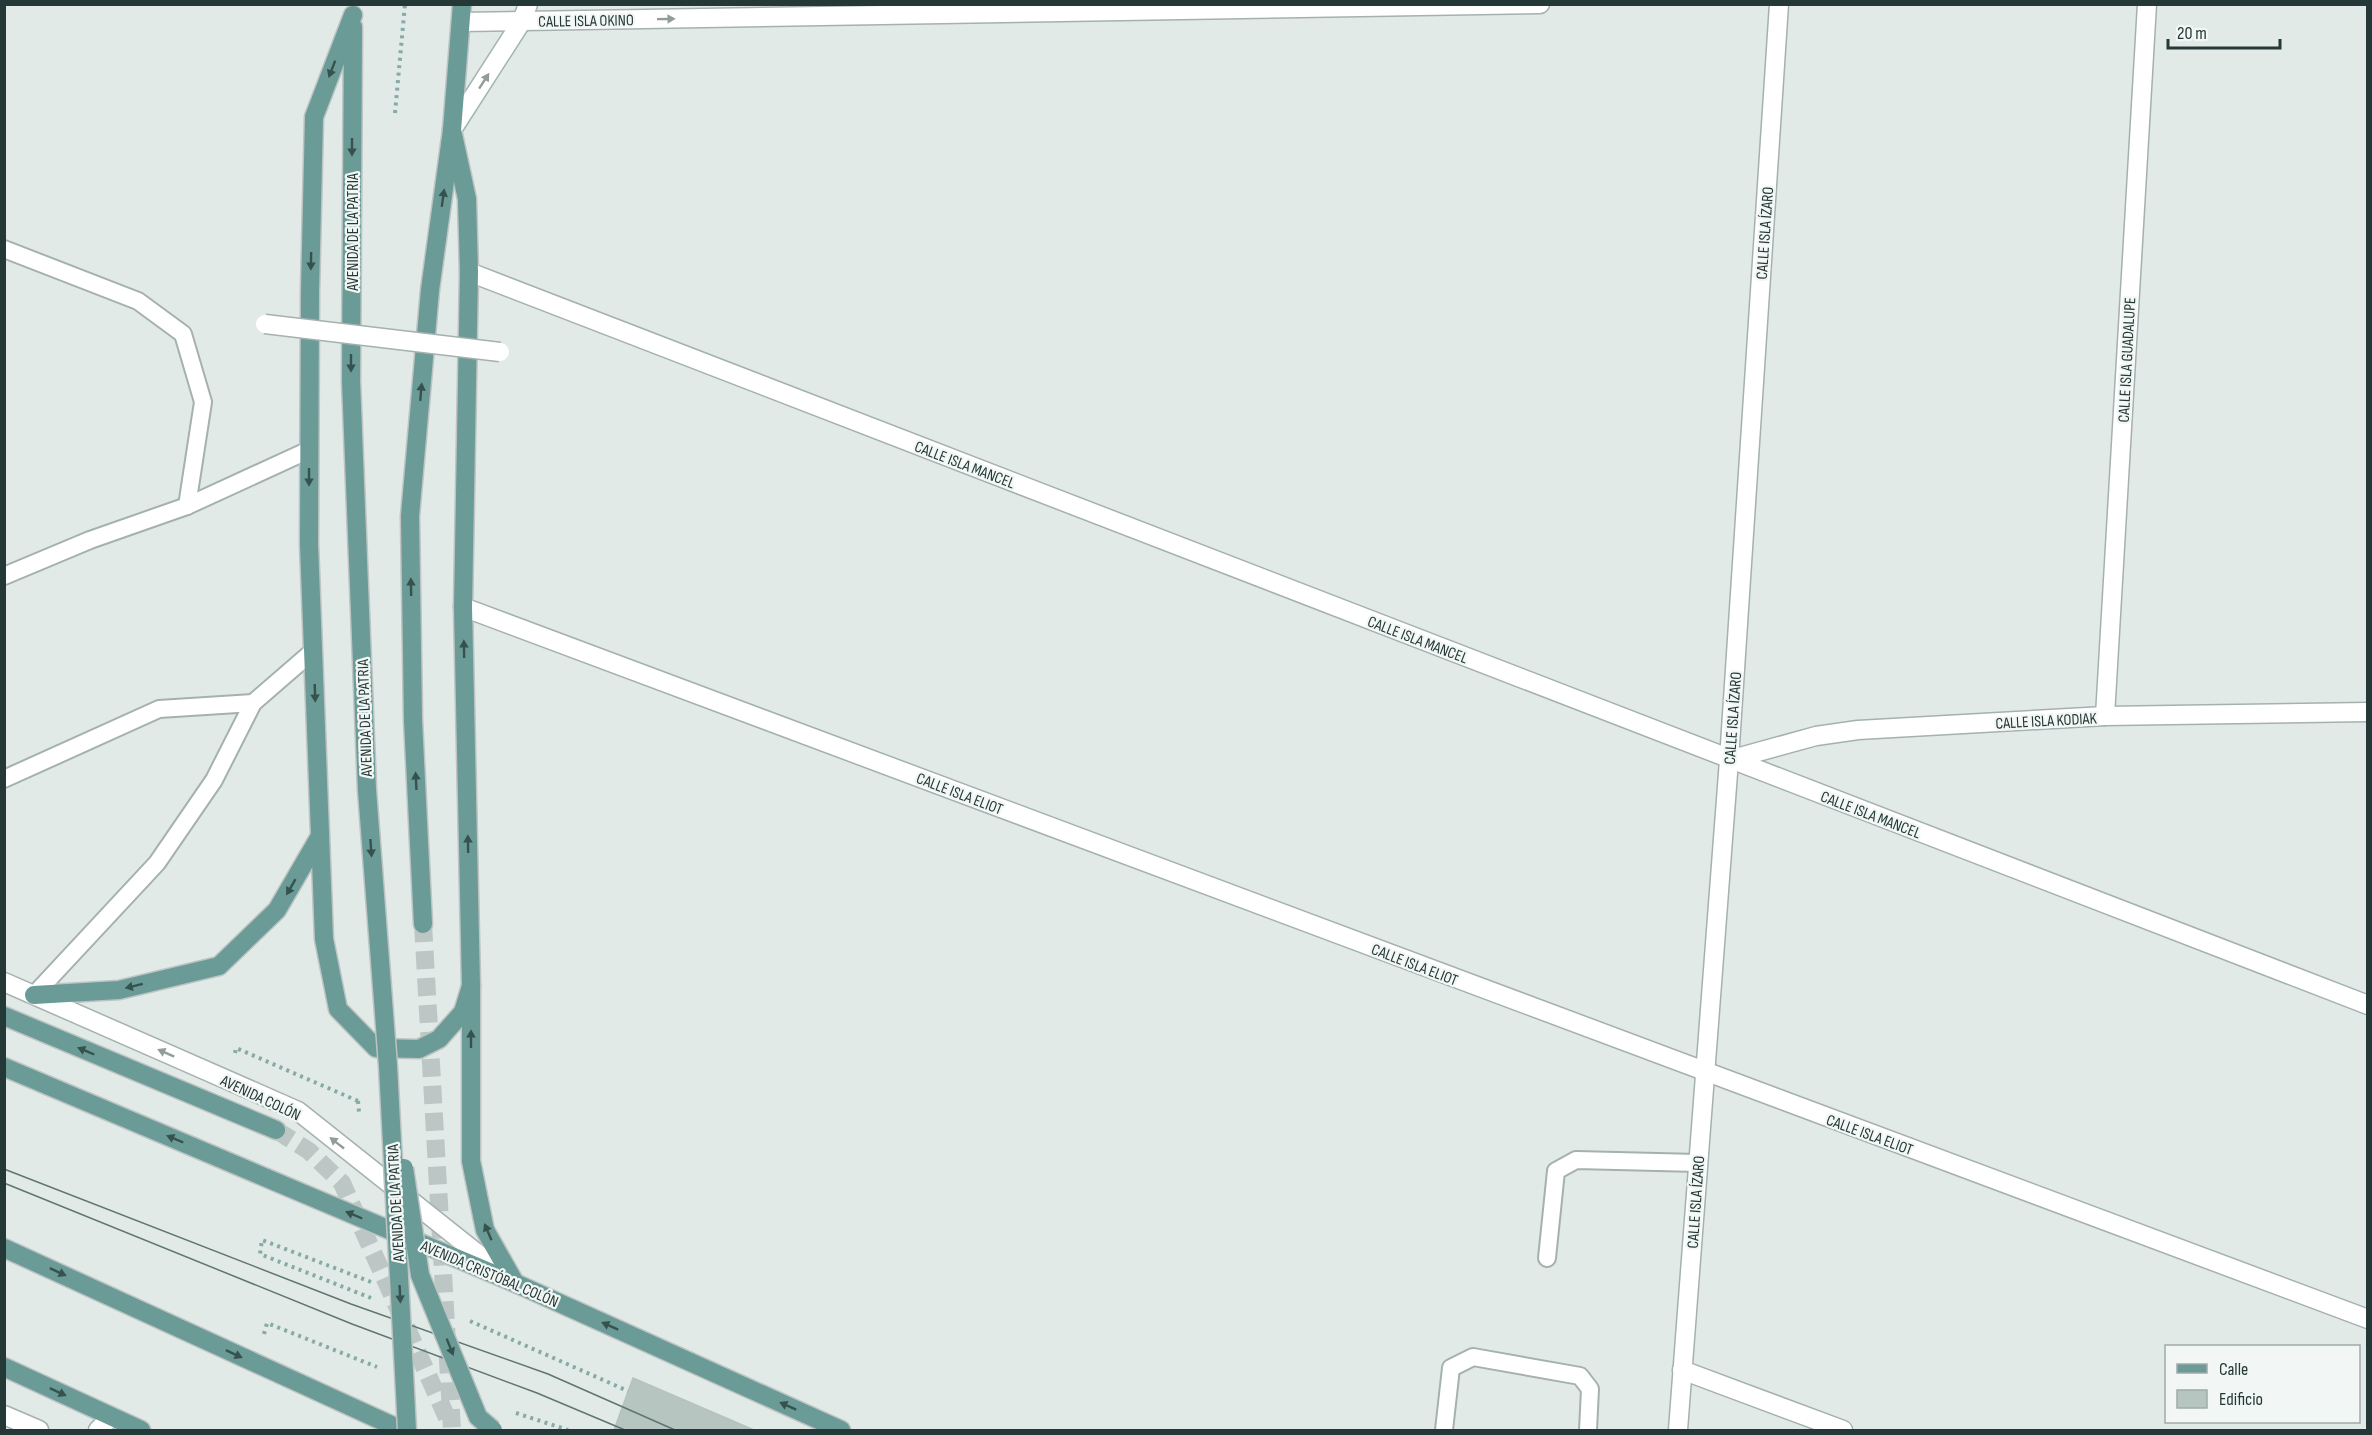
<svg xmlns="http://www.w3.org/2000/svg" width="2372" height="1435" viewBox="0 0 2372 1435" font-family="'Sofia Sans Condensed',sans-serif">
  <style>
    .building { fill: #b7c5c1; stroke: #b5c3bf; stroke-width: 1.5 }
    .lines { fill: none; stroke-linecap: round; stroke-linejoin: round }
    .primary-tunnel { stroke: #bcc7c5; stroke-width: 18; stroke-dasharray: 18 9; stroke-linecap: butt }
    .lane-casing { stroke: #a5b1af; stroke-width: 20 }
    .street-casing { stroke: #a5b1af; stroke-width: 21 }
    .secondary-casing { stroke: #a2b5b1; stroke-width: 21 }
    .primary-casing { stroke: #bdc4c3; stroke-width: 21 }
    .path { stroke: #86aaa5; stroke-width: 4; stroke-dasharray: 3 4.5; stroke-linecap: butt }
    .lane { stroke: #fff; stroke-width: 16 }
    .street { stroke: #fff; stroke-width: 18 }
    .secondary { stroke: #fff; stroke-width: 18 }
    .primary { stroke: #6b9b96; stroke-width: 18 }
    .tram { stroke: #5e7572; stroke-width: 1.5 }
    .street-bridge-casing { stroke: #a5b1af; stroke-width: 21; stroke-linecap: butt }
    .primary-bridge-casing { stroke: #bdc4c3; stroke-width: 21; stroke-linecap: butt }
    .path-bridge { stroke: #86aaa5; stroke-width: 4; stroke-dasharray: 3 4.5; stroke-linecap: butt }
    .street-bridge { stroke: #fff; stroke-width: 18 }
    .primary-bridge { stroke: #6b9b96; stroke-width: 18 }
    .oneway { fill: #929c9b }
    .oneway2 { fill: #36524f }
    .labels { text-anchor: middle; stroke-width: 4.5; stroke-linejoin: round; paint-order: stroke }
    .street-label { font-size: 16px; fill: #243937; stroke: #f2f7f5 }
  </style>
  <rect width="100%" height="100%" fill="#e2eae8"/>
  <path class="building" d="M633 1378 754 1430H614Z"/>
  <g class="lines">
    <g class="primary-tunnel">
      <path d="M423 924 452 1430"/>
      <path d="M276 1130 309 1151 342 1183 448 1420"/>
    </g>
    <g class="lane-casing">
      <g id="lane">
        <path d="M4 249 138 301 183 334 203 402 187 506"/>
        <path d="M4 576 90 540 187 506 309 450"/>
        <path d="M4 779 159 709 253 703"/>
        <path d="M34 995 157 863 214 780 253 703 313 651"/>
        <path d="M1547 1258 1556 1171 1576 1160 1698 1163"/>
        <path d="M1444 1430 1451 1368 1473 1357 1580 1376 1590 1389 1588 1430"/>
      </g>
    </g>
    <g class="street-casing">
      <g id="street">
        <path d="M461 22 1540 4"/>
        <path d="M469 272 2368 1005"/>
        <path d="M463 607 2368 1319"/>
        <path d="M2105 716 2147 4"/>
        <path d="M1729 760 1816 736 1858 730 2105 716 2368 712"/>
        <path d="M4 982 298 1111 507 1277"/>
        <path d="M1682 1370 1843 1430"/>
        <path d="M4 1415 39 1430"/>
        <path d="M1678 1430 1729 760 1779 4"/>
      </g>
    </g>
    <g class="secondary-casing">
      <g id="secondary">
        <path d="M452 130 522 21 528 4"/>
        <path d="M98 1430 111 1417"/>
      </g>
    </g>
    <g class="primary-casing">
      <g id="primary">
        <path d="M353 15 314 117 310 292 309 544 324 939 338 1009 376 1048 419 1049 439 1039 463 1012 471 986"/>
        <path d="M353 27 351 381 367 790"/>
        <path d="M452 130 467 199 469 272 463 607 471 986V1161L485 1230 515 1283"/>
        <path d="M423 924 413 720 410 516 430 290 452 130 462 4"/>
        <path d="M34 995 119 990 219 966 277 910 320 836"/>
        <path d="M4 1016 276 1130"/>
        <path d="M4 1067 515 1283 841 1430"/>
        <path d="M4 1248 402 1430"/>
        <path d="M4 1367 141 1430"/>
      </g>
    </g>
    <g class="path">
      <path d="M395 113 405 4"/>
      <path d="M235 1053 236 1048 358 1101"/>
      <path d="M371 1282 262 1240 260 1254 371 1298"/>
      <path d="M470 1321 628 1391"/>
      <path d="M264 1334 267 1323 377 1367"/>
      <path d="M516 1413 568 1430"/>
    </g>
    <use href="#lane" class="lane"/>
    <use href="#street" class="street"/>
    <use href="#secondary" class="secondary"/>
    <use href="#primary" class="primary"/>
    <g class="tram">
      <path d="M4 1169 351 1304 548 1374 675 1430"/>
      <path d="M4 1183 352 1324 537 1393 625 1430"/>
    </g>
    <g class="street-bridge-casing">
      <path id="street-bridge" d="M265 324 500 352"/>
    </g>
    <g class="primary-bridge-casing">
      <g id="primary-bridge">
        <path d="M367 790 388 1066 407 1430"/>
        <path d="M404 1168 420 1275 478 1417 493 1430"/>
      </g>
    </g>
    <path class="path-bridge" d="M358 1101 359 1112"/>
    <use href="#street-bridge" class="street-bridge"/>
    <use href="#primary-bridge" class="primary-bridge"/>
  </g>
  <defs><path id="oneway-solid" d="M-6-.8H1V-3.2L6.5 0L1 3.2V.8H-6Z" transform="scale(1.5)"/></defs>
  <g class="oneway">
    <use href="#oneway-solid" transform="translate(666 19) rotate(-1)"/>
    <use href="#oneway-solid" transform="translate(484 81) rotate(-57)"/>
    <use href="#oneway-solid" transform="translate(166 1053) rotate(-156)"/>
    <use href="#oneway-solid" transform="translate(337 1143) rotate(-142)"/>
  </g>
  <g class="oneway2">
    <use href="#oneway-solid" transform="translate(332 69) rotate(111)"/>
    <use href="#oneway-solid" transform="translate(352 147) rotate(90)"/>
    <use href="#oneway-solid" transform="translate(443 198) rotate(-82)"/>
    <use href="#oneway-solid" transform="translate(311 261) rotate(91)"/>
    <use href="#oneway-solid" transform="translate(351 363) rotate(90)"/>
    <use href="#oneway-solid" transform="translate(421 392) rotate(-85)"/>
    <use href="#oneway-solid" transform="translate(309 477) rotate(90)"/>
    <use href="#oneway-solid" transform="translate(411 587) rotate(-91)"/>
    <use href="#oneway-solid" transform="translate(464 649) rotate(-91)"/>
    <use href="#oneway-solid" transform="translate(315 693) rotate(88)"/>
    <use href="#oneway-solid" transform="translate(416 781) rotate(-93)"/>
    <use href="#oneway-solid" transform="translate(468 844) rotate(-91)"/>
    <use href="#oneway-solid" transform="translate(371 848) rotate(86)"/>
    <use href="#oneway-solid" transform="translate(291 887) rotate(120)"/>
    <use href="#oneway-solid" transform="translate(134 986) rotate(166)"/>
    <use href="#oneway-solid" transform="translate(471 1039) rotate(-90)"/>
    <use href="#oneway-solid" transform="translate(86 1051) rotate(-157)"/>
    <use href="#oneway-solid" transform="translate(175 1139) rotate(-157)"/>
    <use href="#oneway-solid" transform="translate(354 1215) rotate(-157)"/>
    <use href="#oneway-solid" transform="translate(488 1232) rotate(-113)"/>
    <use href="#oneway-solid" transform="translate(58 1272) rotate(25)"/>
    <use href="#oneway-solid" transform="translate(400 1294) rotate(87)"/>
    <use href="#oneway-solid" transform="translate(610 1326) rotate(-156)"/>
    <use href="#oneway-solid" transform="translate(450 1347) rotate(68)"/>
    <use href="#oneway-solid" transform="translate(234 1354) rotate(25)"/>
    <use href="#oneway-solid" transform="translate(58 1392) rotate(25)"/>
    <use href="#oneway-solid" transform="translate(788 1406) rotate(-156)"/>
  </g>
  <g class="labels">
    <g class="street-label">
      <text transform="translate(586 20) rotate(-1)" y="6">CALLE ISLA OKINO</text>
      <text transform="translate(352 232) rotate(-90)" y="6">AVENIDA DE LA PATRIA</text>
      <text transform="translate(1764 233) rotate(-86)" y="6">CALLE ISLA ÍZARO</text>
      <text transform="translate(2126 360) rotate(-87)" y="6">CALLE ISLA GUADALUPE</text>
      <text transform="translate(965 464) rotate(21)" y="6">CALLE ISLA MANCEL</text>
      <text transform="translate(1418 639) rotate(21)" y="6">CALLE ISLA MANCEL</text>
      <text transform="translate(364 718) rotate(-92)" y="6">AVENIDA DE LA PATRIA</text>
      <text transform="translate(1732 718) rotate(-86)" y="6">CALLE ISLA ÍZARO</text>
      <text transform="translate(2046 720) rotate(-3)" y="6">CALLE ISLA KODIAK</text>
      <text transform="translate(960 793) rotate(21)" y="6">CALLE ISLA ELIOT</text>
      <text transform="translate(1871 814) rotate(21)" y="6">CALLE ISLA MANCEL</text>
      <text transform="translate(1415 964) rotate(21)" y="6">CALLE ISLA ELIOT</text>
      <text transform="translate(261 1097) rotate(25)" y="6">AVENIDA COLÓN</text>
      <text transform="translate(1870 1134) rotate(20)" y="6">CALLE ISLA ELIOT</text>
      <text transform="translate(1695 1202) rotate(-86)" y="6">CALLE ISLA ÍZARO</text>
      <text transform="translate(395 1203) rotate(-93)" y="6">AVENIDA DE LA PATRIA</text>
      <text transform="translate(490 1273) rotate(23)" y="6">AVENIDA CRISTÓBAL COLÓN</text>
    </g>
  </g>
  <rect width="2372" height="1435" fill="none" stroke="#243937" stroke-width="12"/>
  <rect x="2165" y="1345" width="195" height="78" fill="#f2f7f5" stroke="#a0aba9" stroke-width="1.5"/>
  <rect x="2177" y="1364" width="30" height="9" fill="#6b9b96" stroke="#a0aba9" stroke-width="1.5"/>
  <text x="2219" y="1375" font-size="18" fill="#243937">Calle</text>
  <rect x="2177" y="1390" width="30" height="18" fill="#b7c5c1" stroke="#a0aba9" stroke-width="1.5"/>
  <text x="2219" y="1405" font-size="18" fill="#243937">Edificio</text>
  <path d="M2168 39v9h112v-9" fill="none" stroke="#243937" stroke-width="3"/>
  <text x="2177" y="39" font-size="18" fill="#243937" stroke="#f2f7f5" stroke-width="4.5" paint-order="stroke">20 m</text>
</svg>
